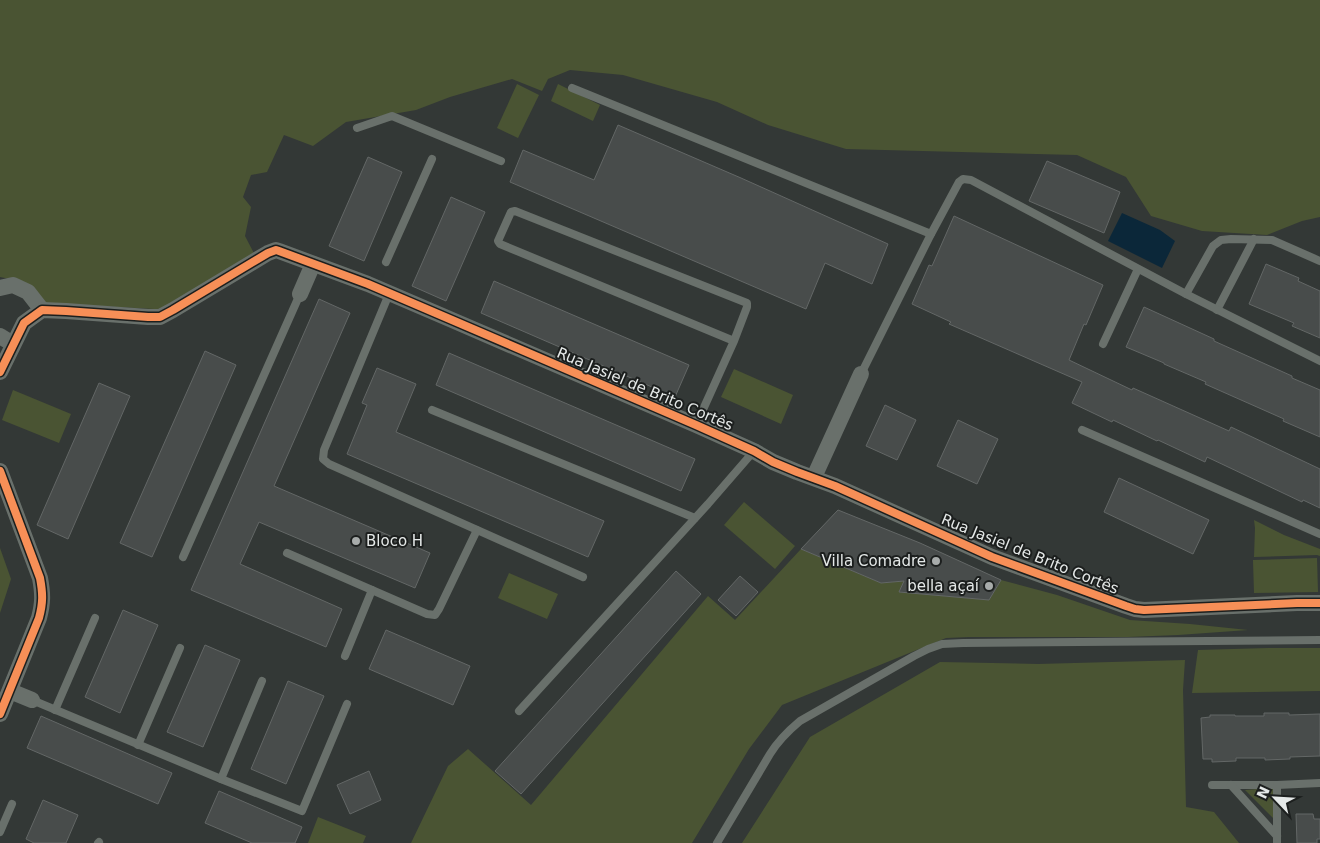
<svg xmlns="http://www.w3.org/2000/svg" width="1320" height="843" viewBox="0 0 1320 843" font-family="'DejaVu Sans',sans-serif">
  <style>
    .green { fill: #4a5433 }
    .water { fill: #0b2739 }
    .building { fill: #484c4b; stroke: #636766 }
    .lines { fill: none; stroke-linecap: round; stroke-linejoin: round }
    .service { stroke: #69706b; stroke-width: 8 }
    .minor { stroke: #69706b; stroke-width: 16 }
    .cycleway-casing { stroke: #1c1f1e; stroke-width: 11 }
    .cycleway { stroke: #f78f57; stroke-width: 8 }
    .poi-dot { fill: #a7abaa; stroke: #1c1f1e; stroke-width: 2 }
    .labels { text-anchor: middle; stroke-width: 4; stroke-linejoin: round; paint-order: stroke }
    .street-label { font-size: 15px; fill: #e5e9e8; stroke: #1c1f1e }
    .poi-label { font-size: 15px; fill: #e5e9e8; stroke: #1c1f1e; text-anchor: end }
  </style>
  <rect width="100%" height="100%" fill="#333836"/>
  <g class="green">
    <path d="M0 0H1320V217L1302 221 1267 235 1202 231 1151 216 1126 177 1077 155 846 149 768 125 717 102 623 75 570 70 548 79 542 91 512 79 450 97 416 110 346 122 313 146 284 135 267 172 251 175 243 197 251 207 245 236 257 259 173 310 42 303 25 282 0 277Z"/>
    <path d="M517 84 539 95 518 138 497 128Z"/>
    <path d="M558 84 600 105 593 121 551 101Z"/>
    <path d="M734 369 793 395 781 424 721 397Z"/>
    <path d="M13 390 71 414 59 443 2 420Z"/>
    <path d="M744 502 795 546 775 569 724 525Z"/>
    <path d="M1254 520 1284 535 1320 549V556L1317 555 1254 557 1255 528Z"/>
    <path d="M0 548 11 579 0 613Z"/>
    <path d="M801 549 881 583 904 581 899 592 989 600 1001 580 1057 595 1130 620 1190 624 1248 630 1178 635 1128 637H969L946 638 782 705 749 749 692 843H411L448 766 468 749 531 805 708 596 735 620Z"/>
    <path d="M1317 558 1318 592 1254 593 1253 560Z"/>
    <path d="M509 573 558 594 547 619 498 598Z"/>
    <path d="M1268 648H1320V691L1192 693 1198 650Z"/>
    <path d="M1185 660 1183 690 1186 807 1214 812 1239 843H742L810 737 940 662 1038 664Z"/>
    <path d="M1273 788V818L1245 790Z"/>
    <path d="M318 817 366 836 363 843H308Z"/>
  </g>
  <path class="water" d="M1122 213 1160 230 1175 241 1162 268 1108 241Z"/>
  <g class="building">
    <path d="M618 125 741 178 888 244 872 284 825 263 806 309 510 182 523 150 594 180Z"/>
    <path d="M368 157 402 172 364 261 329 246Z"/>
    <path d="M1047 161 1120 192 1104 233 1029 201Z"/>
    <path d="M451 197 485 212 446 301 412 286Z"/>
    <path d="M954 216 1103 285 1086 325 1084 324 1069 360 1132 390 1133 388 1229 431 1231 427 1320 469V508L1303 500 1302 502 1207 457 1205 462 1158 440 1157 441 1113 420 1112 422 1072 403 1082 382 949 324 951 322 912 304 929 265 932 266Z"/>
    <path d="M1266 264 1299 278 1298 281 1320 291V338L1292 326 1294 323 1249 304Z"/>
    <path d="M494 281 689 365 675 397 481 313Z"/>
    <path d="M319 299 350 313 274 486 430 553 415 588 259 522 240 564 342 609 326 647 191 590Z"/>
    <path d="M1144 307 1214 339V341L1292 376V378L1320 390V437L1283 421 1284 419 1205 384 1206 382 1164 364V363L1126 347Z"/>
    <path d="M205 351 236 365 152 557 120 543Z"/>
    <path d="M449 353 695 459 681 491 436 385Z"/>
    <path d="M377 368 416 384 396 432 604 521 588 557 347 454 367 405 362 403Z"/>
    <path d="M99 383 130 396 68 539 37 525Z"/>
    <path d="M885 405 916 420 897 460 866 446Z"/>
    <path d="M958 420 998 439 977 484 937 466Z"/>
    <path d="M1119 478 1209 520 1193 554 1104 512Z"/>
    <path d="M838 510 920 543 1001 580 989 600 899 592 904 581 881 583 801 549Z"/>
    <path d="M676 571 701 594 521 794 495 771Z"/>
    <path d="M740 576 758 592 736 616 718 600Z"/>
    <path d="M123 610 158 625 120 713 85 697Z"/>
    <path d="M386 630 470 666 453 705 369 669Z"/>
    <path d="M205 645 240 660 203 747 167 732Z"/>
    <path d="M288 681 324 696 286 784 251 769Z"/>
    <path d="M1264 713H1289V715L1320 714V756L1290 757V759L1265 760V758H1236V761L1212 762V759H1203L1201 718 1210 717V715H1235V716H1264Z"/>
    <path d="M41 716 172 773 158 804 27 748Z"/>
    <path d="M369 771 381 800 350 814 337 785Z"/>
    <path d="M219 791 302 827 295 843H252L205 823Z"/>
    <path d="M43 800 78 815 66 843H34L26 839Z"/>
    <path d="M1296 814H1313L1314 819H1320V839H1317V843H1297Z"/>
  </g>
  <g class="lines">
    <g class="service">
      <path d="M572 88 931 234"/>
      <path d="M357 128 392 116 501 161"/>
      <path d="M386 262 432 159"/>
      <path d="M389 294 324 450 323 459 329 464 583 577"/>
      <path d="M1186 294 1213 246 1221 240 1231 239 1272 240 1320 261"/>
      <path d="M1217 310 1254 239"/>
      <path d="M1103 344 1138 269"/>
      <path d="M861 374 931 234 959 182 963 179 971 180 1186 294 1320 361"/>
      <path d="M432 410 695 518"/>
      <path d="M696 425 734 341 747 307V303L515 211 511 212 498 241 500 244 734 341"/>
      <path d="M1082 430 1320 534"/>
      <path d="M287 553 427 614 435 615 439 609 477 530"/>
      <path d="M183 557 300 294"/>
      <path d="M345 656 372 590"/>
      <path d="M32 700 221 779 302 811 347 704"/>
      <path d="M55 710 95 618"/>
      <path d="M519 711 708 504 754 451"/>
      <path d="M138 745 180 648"/>
      <path d="M221 779 262 681"/>
      <path d="M1212 785H1277L1320 783"/>
      <path d="M1231 785 1277 836"/>
      <path d="M1277 785V843"/>
      <path d="M0 832 12 804"/>
      <path d="M98 843 99 842"/>
      <path d="M717 843 770 754C778 741 788 731 800 721L914 656 928 649 942 644 963 643 1320 640"/>
    </g>
    <g class="minor">
      <path d="M0 288 13 285 28 292 42 310"/>
      <path d="M300 294 313 264"/>
      <path d="M0 336 13 344"/>
      <path d="M0 372 24 323 42 310 66 311 148 317H160L173 310 268 253 276 250 279 251 368 284 452 320 696 425 754 451 773 462 797 472 835 486 992 557 1126 606 1135 609 1144 610 1297 603H1320"/>
      <path d="M0 471 40 578C43 594 43 603 39 618L0 714"/>
      <path d="M814 477 861 374"/>
      <path d="M10 691 32 700"/>
    </g>
    <g class="cycleway-casing">
      <g id="cycleway">
        <path d="M0 372 24 323 42 310 66 311 148 317H160L173 310 268 253 276 250 279 251 368 284 452 320 696 425 754 451 773 462 797 472 835 486 992 557 1126 606 1135 609 1144 610 1297 603H1320"/>
        <path d="M0 471 40 578C43 594 43 603 39 618L0 714"/>
      </g>
    </g>
    <use href="#cycleway" class="cycleway"/>
  </g>
  <g class="poi-dot">
    <circle cx="356" cy="541" r="5"/>
    <circle cx="936" cy="561" r="5"/>
    <circle cx="989" cy="586" r="5"/>
  </g>
  <g class="labels">
    <g class="street-label">
      <text transform="translate(645 389) rotate(23)" y="5">Rua Jasiel de Brito Cortês</text>
      <text transform="translate(1030 554) rotate(22)" y="5">Rua Jasiel de Brito Cortês</text>
    </g>
    <g class="poi-label">
      <text x="366" y="546" text-anchor="start">Bloco H</text>
      <text x="926" y="566">Villa Comadre</text>
      <text x="979" y="591">bella açaí</text>
    </g>
  </g>
  <g transform="translate(1275 798) rotate(295)" stroke="#1c1f1e" stroke-width="4" paint-order="stroke">
  <path d="M0-4L9 19L0 12L-9 19Z" fill="#e5e9e8"/>
  <text y="-8" font-size="14" font-weight="bold" text-anchor="middle" fill="#e5e9e8">N</text>
  </g>
</svg>
